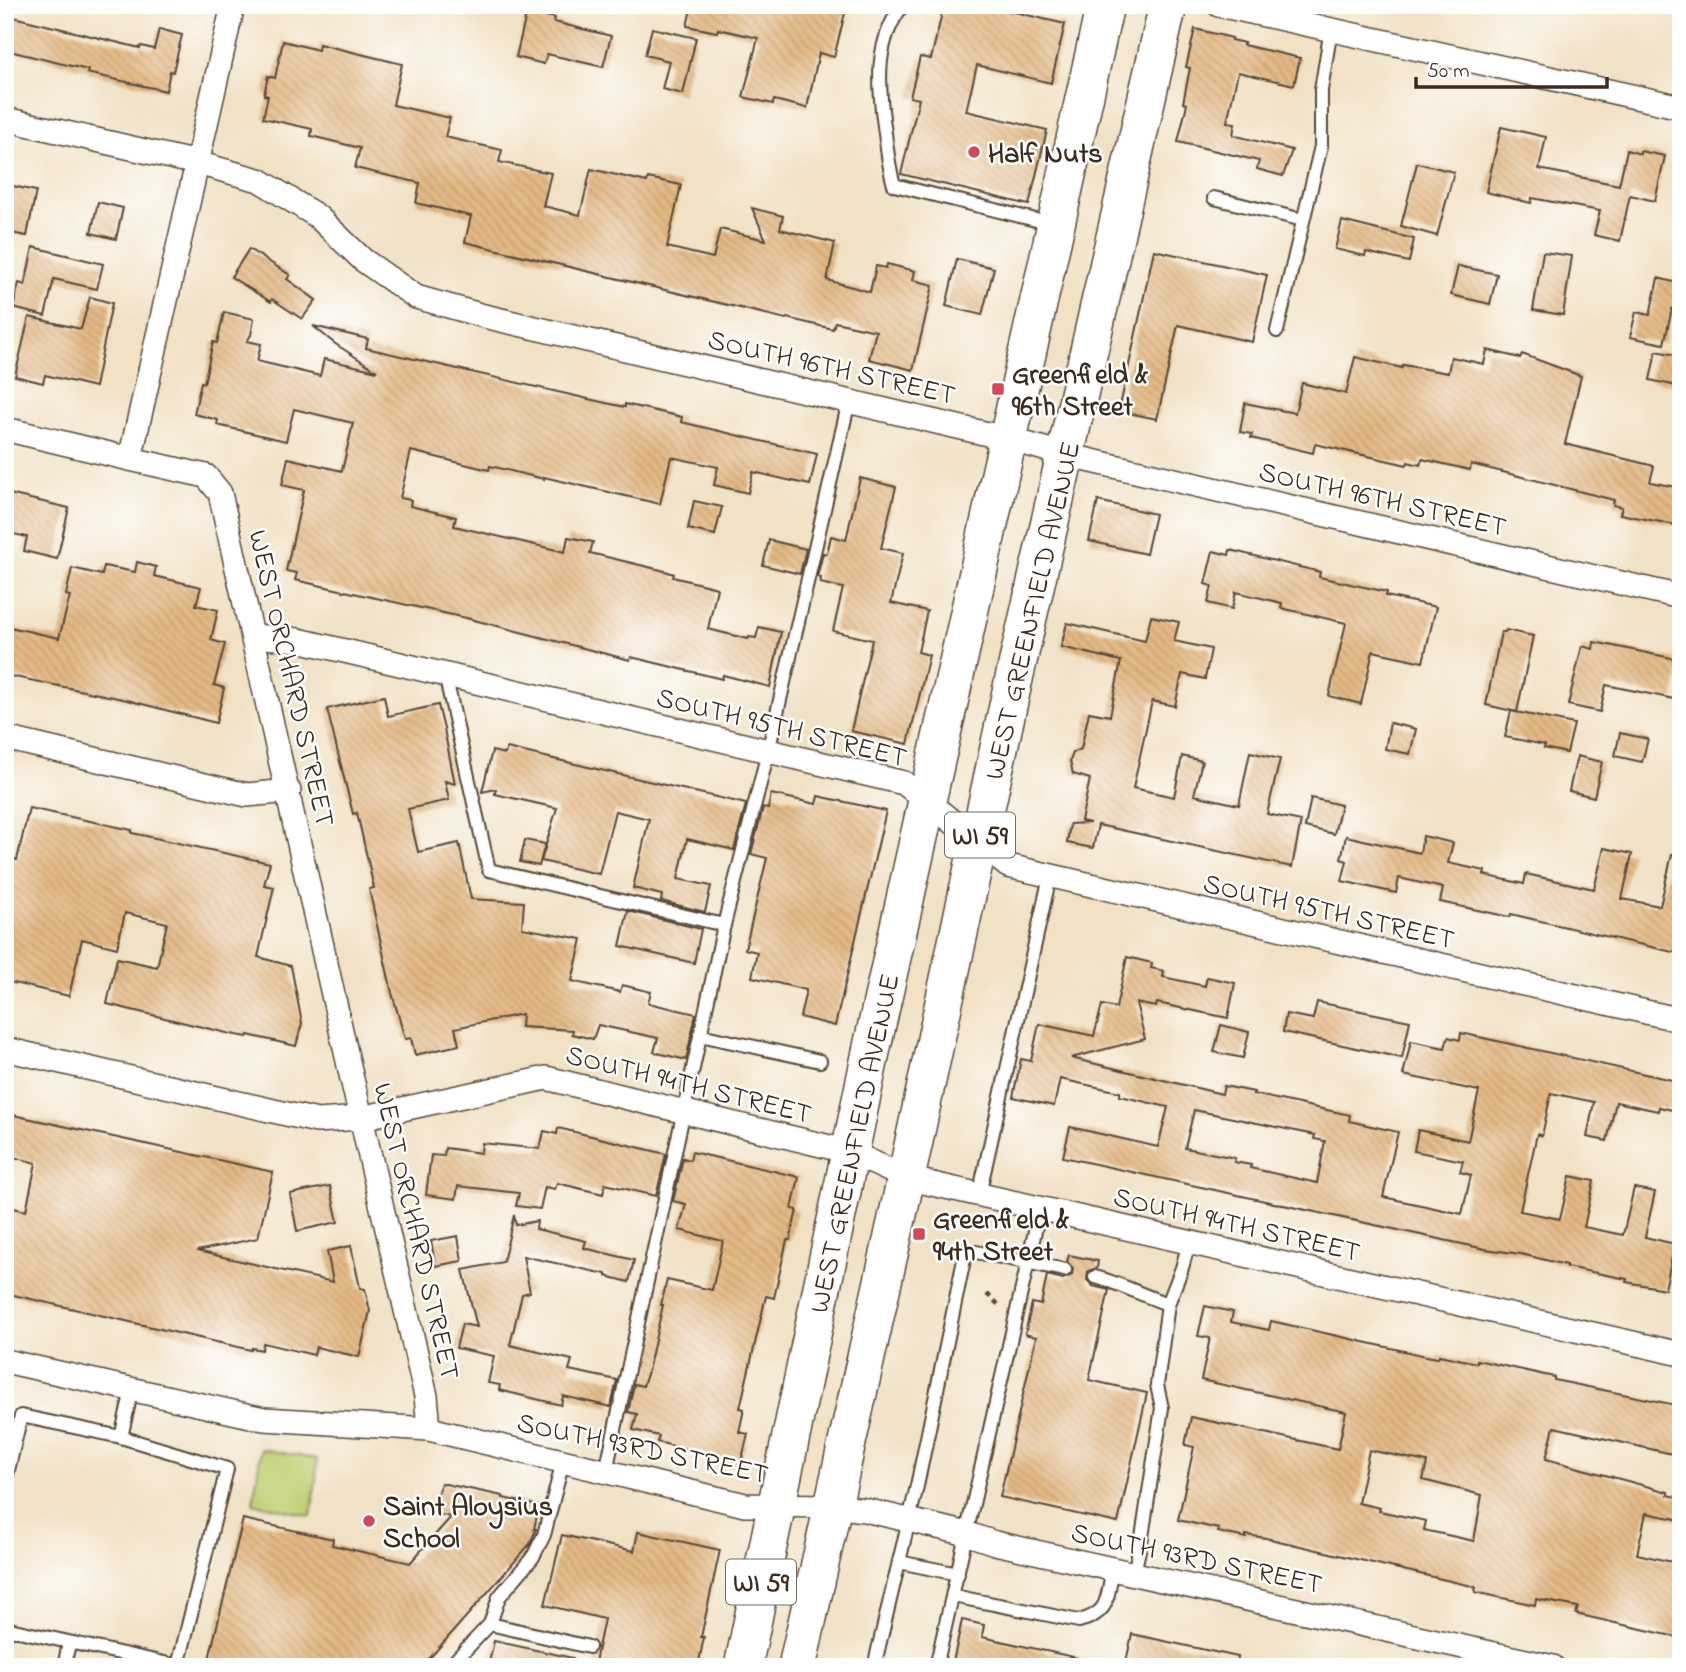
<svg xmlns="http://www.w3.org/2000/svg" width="1686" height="1672" viewBox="0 0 1686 1672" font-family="'Indie Flower',sans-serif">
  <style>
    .park { fill: #bfce70; stroke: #7d7c47; stroke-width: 2 }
    .building { fill: url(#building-back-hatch); fill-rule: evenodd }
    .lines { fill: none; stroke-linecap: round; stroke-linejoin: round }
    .service-casing { stroke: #564637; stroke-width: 16 }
    .minor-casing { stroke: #564637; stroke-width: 26 }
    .primary-casing { stroke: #564637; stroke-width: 40 }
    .path { stroke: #564637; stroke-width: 4.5; stroke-dasharray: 5 5; stroke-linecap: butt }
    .service { stroke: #fff; stroke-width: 12 }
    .minor { stroke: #fff; stroke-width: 23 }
    .primary { stroke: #fff; stroke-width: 37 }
    .poi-dot { fill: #d1495b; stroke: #fff; stroke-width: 2.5 }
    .labels { text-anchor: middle; stroke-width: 5; stroke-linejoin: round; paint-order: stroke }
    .shield { fill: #fff; stroke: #766a62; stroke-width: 2 }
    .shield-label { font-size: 26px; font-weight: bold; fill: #3b2a1e }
    .poi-label { font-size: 28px; font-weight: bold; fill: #3b2a1e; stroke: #fff; text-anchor: start }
    .street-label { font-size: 28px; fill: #3b2a1e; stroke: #fff }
  </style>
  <defs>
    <pattern id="building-back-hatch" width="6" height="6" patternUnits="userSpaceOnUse" patternTransform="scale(1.75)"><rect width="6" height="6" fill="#e4b985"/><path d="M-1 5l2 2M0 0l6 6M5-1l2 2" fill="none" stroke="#c49f72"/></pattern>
  </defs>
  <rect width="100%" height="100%" fill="#fff"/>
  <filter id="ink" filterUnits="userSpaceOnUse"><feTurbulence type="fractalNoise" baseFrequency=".0143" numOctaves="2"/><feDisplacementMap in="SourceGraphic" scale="14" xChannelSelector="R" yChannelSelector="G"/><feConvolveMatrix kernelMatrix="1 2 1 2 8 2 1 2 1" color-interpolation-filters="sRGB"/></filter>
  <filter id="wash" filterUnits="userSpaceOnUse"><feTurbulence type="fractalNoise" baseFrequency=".00686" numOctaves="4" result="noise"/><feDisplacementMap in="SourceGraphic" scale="28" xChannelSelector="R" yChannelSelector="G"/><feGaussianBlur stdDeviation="1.57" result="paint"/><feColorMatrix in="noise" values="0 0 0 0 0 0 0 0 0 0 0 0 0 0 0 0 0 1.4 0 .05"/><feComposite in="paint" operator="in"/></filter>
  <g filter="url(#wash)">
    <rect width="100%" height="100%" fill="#f1e2c6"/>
    <path class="park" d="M261 1449 317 1459 316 1481 311 1516 253 1503Z"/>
    <g id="blocks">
      <g class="building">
        <path d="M692 5H847L834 57 819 53 807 108 774 100 773 104 743 97 758 38 718 29 717 32 687 26Z"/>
        <path d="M944 5H985L1065 24 1051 83 977 65 966 111 1047 130 1029 205 901 174 919 99 910 97 920 57 931 59Z"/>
        <path d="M527 11 555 18 554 22 611 36 603 67 547 54 544 64 516 57Z"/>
        <path d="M5 15 140 48 141 46 154 49 159 29 182 35 173 72 170 71 166 91 87 73 88 70 5 50Z"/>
        <path d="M652 28 696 38 683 94 662 89 669 61 645 55Z"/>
        <path d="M1195 29 1232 38 1231 40 1244 43 1243 45 1300 58 1294 85 1238 72 1227 122 1235 123 1233 135 1292 150 1283 176 1257 169 1259 161 1178 142 1187 104 1183 103 1190 68 1186 67Z"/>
        <path d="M283 41 318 50 319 44 402 64 393 105 450 118 445 137 502 150 499 162 551 173 543 206 580 215 591 169 647 182 648 178 681 185 667 247 713 258 720 229 766 240 752 208 783 216 780 229 835 243 827 280 870 292 876 266 886 268 887 264 915 271 913 280 933 285 913 370 869 359 876 331 835 322 833 329 787 318 786 319 465 242 471 216 416 203 420 183 355 168 360 148 311 136 312 129 263 118 268 96 264 95 268 76 275 78Z"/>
        <path d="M1501 127 1546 137 1539 169 1619 185 1627 150 1640 154V151L1665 156 1655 201 1630 195 1620 241 1594 235 1600 211 1532 198 1531 203 1486 192Z"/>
        <path d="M1417 163 1454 172 1437 236 1401 226Z"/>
        <path d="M8 185 36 191 27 236 5 232V197Z"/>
        <path d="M98 202 123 208 116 239 91 233Z"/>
        <path d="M1342 221 1414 239 1409 262 1366 252 1365 256 1335 249Z"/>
        <path d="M33 247 103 264 97 289 54 279 45 316 13 308 19 283 25 285Z"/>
        <path d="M249 249 290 275 287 279 316 300 302 319 272 299 271 302 231 277Z"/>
        <path d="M1154 250 1267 275 1252 342 1178 325 1157 419 1119 411Z"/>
        <path d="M1543 252 1572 256 1563 315 1533 310Z"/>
        <path d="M957 259 994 268 982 315 946 306Z"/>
        <path d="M1458 266 1497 274 1490 304 1451 295Z"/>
        <path d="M1658 278 1681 284V311L1672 309 1664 344 1630 337 1636 312 1650 315Z"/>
        <path d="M90 297 112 303 95 387 45 375 43 383 15 376 29 317 81 329Z"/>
        <path d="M224 312 254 319 251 335 247 341 261 344 257 361 320 376 324 359 377 371 334 343 313 326 368 339 366 348 606 403 625 407V404L682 417 681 422 817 454 810 485 753 472 748 493 714 485 718 467 671 457 660 504 544 477V479L490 466 489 470 411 451 400 498 411 500 410 506 456 517 454 526 565 552 568 537 593 542 590 553 665 571 674 574 673 577 717 588 708 629 748 639 749 637 756 638 759 627 781 632 770 687 723 675 722 679 631 657 630 660 466 618 295 580 297 573 286 571 304 490 282 485 288 458 342 471 353 423 294 409 286 441 217 425 218 420 194 414 201 382 204 383 213 342 217 343Z"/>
        <path d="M1487 350 1520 358 1522 354 1581 376 1565 444 1654 466 1650 482 1681 488V526L1620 514 1622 507 1613 505 1614 500 1471 464 1470 470 1422 459 1420 465 1408 462 1407 465 1315 444 1313 453 1251 438 1252 434 1240 432 1245 403 1295 413 1302 383 1346 394 1355 357 1402 368 1403 365 1448 373 1451 357 1484 364Z"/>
        <path d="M1656 351 1681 356V387L1650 380Z"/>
        <path d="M860 478 896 487 881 548 903 553 891 603 927 611 918 652 929 655 908 744 851 731 872 640 833 631 843 588 820 583 821 578 817 577 823 553 827 554 831 536 846 540Z"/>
        <path d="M5 493 69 508 57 559 24 551 27 537 5 532Z"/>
        <path d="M694 501 722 507 715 535 688 529Z"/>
        <path d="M1098 501 1155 514 1146 554 1089 541Z"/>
        <path d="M769 540 806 549 800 574 763 565Z"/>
        <path d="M1230 550 1320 572 1319 577 1387 592 1386 596 1436 607 1423 662 1373 651 1361 704 1329 696 1346 623 1281 608 1282 603 1236 592 1232 609 1208 603 1212 586 1205 584 1213 551 1229 555Z"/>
        <path d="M137 562 156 567 154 576 201 587 196 605 218 610 211 640 225 644 214 685 224 688 216 723 123 699 5 675V626L59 638 70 596 66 595 72 568 102 575 104 566 135 572Z"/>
        <path d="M1151 616 1179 622 1174 641 1211 649 1205 679 1182 674 1175 706 1152 701 1133 788 1174 797 1182 756 1202 761 1194 795 1239 805 1250 752 1280 759 1267 814 1301 821 1292 867 1098 825 1093 848 1067 843 1070 824 1090 823 1081 821 1090 779 1073 774 1070 761 1073 753 1081 749 1089 712 1110 716 1121 661 1061 647 1067 623 1145 641Z"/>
        <path d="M1506 630 1533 636 1517 712 1486 705 1501 632H1505Z"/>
        <path d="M1594 642 1681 660 1674 699 1606 685 1600 712 1568 705 1582 646 1593 649Z"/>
        <path d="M384 696 388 716 438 705 444 729 455 784 445 781 449 800 408 809 418 852 459 843 471 899 524 902 522 928 582 939 572 981 620 992 622 985 651 992 648 1003 696 1014 686 1060 654 1052 658 1038 598 1025 593 1039 572 1034 573 1030 521 1027 522 1014 455 1028 459 1045 415 1055 411 1038 405 1039 392 993 369 889 374 888 357 813 353 814 327 709Z"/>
        <path d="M1511 711 1574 724 1567 753 1544 748 1545 745 1505 737Z"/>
        <path d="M1390 723 1416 729 1410 754 1385 749Z"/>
        <path d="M1620 733 1648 739 1642 762 1615 756Z"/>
        <path d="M507 748 746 804 734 850 687 839 678 879 711 886 705 912 661 901 662 895 633 888 649 819 615 811 599 874 541 861 557 808 495 794 496 789 482 792 492 751 505 754Z"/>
        <path d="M1577 756 1602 762 1594 797 1569 791Z"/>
        <path d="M771 794 816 804 818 796 886 811 835 1026 800 1017 806 990 752 977 757 952 745 949 767 858 751 854 763 808 768 809Z"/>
        <path d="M1311 798 1341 805 1334 834 1305 827Z"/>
        <path d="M29 808 132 830V833L270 863 264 885 274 887 258 957 291 966 302 1023 296 1046 248 1035 247 1037 231 1034 107 1004 117 958 157 967 167 923 125 913 117 948 82 939 69 996 5 981V857L17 860Z"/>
        <path d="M1346 836 1420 853 1423 836 1453 843 1448 863 1485 871 1484 875 1524 884 1526 874 1594 889 1604 848 1632 854 1622 899 1660 906 1672 854 1681 855V954L1511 914 1510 917 1440 902 1443 888 1399 878 1396 893 1342 881 1347 861 1341 859Z"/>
        <path d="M525 840 545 844 539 866 520 862Z"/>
        <path d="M628 911 701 929 694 963 620 946Z"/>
        <path d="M1127 957 1152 963 1151 968 1164 971 1163 977 1205 986 1207 977 1235 983 1228 1018 1157 1003 1156 1007 1136 1003 1145 1039 1071 1058 1222 1094 1224 1086 1254 1092 1253 1094 1350 1115 1349 1121 1398 1132 1383 1197 1416 1204 1462 1214 1471 1175 1460 1172 1463 1161 1414 1151 1418 1130 1468 1141 1479 1091 1403 1075 1411 1041 1445 1048 1448 1037 1460 1040 1461 1033 1681 1082V1112L1659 1107 1658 1111 1616 1102 1607 1141 1587 1137 1594 1102 1551 1093 1542 1136 1537 1134 1520 1211 1560 1219 1570 1176 1594 1181 1584 1227 1623 1235 1634 1188 1655 1192 1645 1237 1675 1244 1665 1289 1626 1282 1627 1279 1566 1267V1265L1521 1254 1485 1249 1063 1157 1070 1127 1158 1147 1168 1107 1120 1096V1092L1060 1079 1054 1106 1013 1097 1021 1059 1031 1061 1039 1024 1094 1036 1102 1005 1116 1008ZM1194 1110 1315 1135 1314 1139 1325 1141 1317 1183 1250 1168 1251 1165 1234 1162 1235 1158 1185 1148Z"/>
        <path d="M1317 1002 1410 1021 1402 1058 1283 1032 1286 1014 1313 1019Z"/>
        <path d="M1221 1025 1249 1032 1243 1058 1214 1052Z"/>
        <path d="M13 1115 273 1172 258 1238 197 1251 333 1282 327 1251 351 1246 360 1288 365 1289 370 1311 359 1357 316 1347 314 1355 263 1343 262 1350 252 1348 251 1350 5 1293V1206L26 1211 36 1163 5 1155V1136L9 1119 12 1120Z"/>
        <path d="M558 1128 666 1154 656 1196 605 1184 603 1194 557 1183 555 1189 545 1187 540 1209 516 1206 519 1193 458 1186 456 1199 426 1195 431 1155 444 1156 445 1148 481 1153 482 1143 540 1149 544 1131 557 1134Z"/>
        <path d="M692 1152 799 1177 792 1209 797 1210 790 1240H787L774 1298 766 1296 740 1408 744 1409 739 1432 748 1434 741 1462 657 1442 659 1436 633 1430 637 1414 628 1412 634 1384 643 1386 648 1371 663 1305H661L667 1280 712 1290 723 1241 679 1230 686 1204 673 1201 683 1158 690 1160Z"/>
        <path d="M330 1186 338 1222 297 1231 290 1194Z"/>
        <path d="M514 1215 516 1225 537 1221 536 1229 586 1241 584 1248 634 1260 629 1282 606 1276V1274L523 1256 530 1292 522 1294 510 1345 572 1360 569 1370 617 1380 611 1407 563 1396 561 1405 499 1390 500 1385 488 1383 494 1356 456 1348 462 1324 477 1327 463 1270 503 1262Z"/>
        <path d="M458 1236 462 1261 435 1266 431 1241Z"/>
        <path d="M1069 1255 1098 1261 1097 1268 1088 1271 1087 1280 1093 1286 1109 1290 1089 1380 1147 1393 1118 1523 1000 1497 1036 1337 1025 1334 1032 1303 1041 1305 1047 1275 1063 1279 1072 1275 1073 1268 1067 1262Z"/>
        <path d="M1205 1306 1233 1312 1231 1322 1269 1330 1271 1321 1426 1356 1438 1358 1439 1355 1477 1363V1360L1554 1377V1380L1681 1406V1456L1554 1427 1546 1459 1668 1492V1495L1681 1498V1520L1646 1513 1637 1554 1681 1564V1638L1576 1614 1578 1607 1536 1599 1535 1605 1475 1592 1476 1587 1266 1538 1246 1535V1538L1218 1532 1219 1529 1178 1520 1194 1447 1185 1445 1191 1417 1338 1449 1346 1412 1201 1380 1210 1338 1198 1336ZM1369 1450 1427 1462 1423 1480 1482 1495 1474 1541 1424 1530 1426 1521 1379 1511 1380 1508 1358 1503Z"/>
        <path d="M441 1483 503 1496V1498L539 1506 534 1529H536L530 1544 422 1667H207L243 1519 333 1539 332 1545 410 1563 451 1517 433 1513Z"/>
        <path d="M638 1532 720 1550 701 1637H704L698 1667H594L604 1619 545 1605 562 1535 634 1551Z"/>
        <path d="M962 1620 984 1625 982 1637 1078 1658 1077 1667H952Z"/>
        <path d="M1132 1634 1238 1657 1237 1667H1125Z"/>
        <path d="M494 1641 573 1658V1667H488Z"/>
      </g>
    </g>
  </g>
  <g filter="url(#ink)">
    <use href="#blocks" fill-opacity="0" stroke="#564637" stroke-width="2"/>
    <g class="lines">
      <g class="service-casing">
        <g id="service">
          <path d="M903 5C875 41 878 83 884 126 887 147 888 165 894 185L1052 224"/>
          <path d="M1214 198 1303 220"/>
          <path d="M1277 331 1321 146V90L1331 29"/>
          <path d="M445 674 489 870 724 925"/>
          <path d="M700 1035 820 1061"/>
          <path d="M979 1195 1050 876"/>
          <path d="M1095 1277C1120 1283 1143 1296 1168 1304"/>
          <path d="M121 1437 132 1390"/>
          <path d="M606 1471 724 925 768 752 849 401"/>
          <path d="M5 1483 21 1416 121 1437 227 1469 178 1666 5 1628"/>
          <path d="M899 1562 958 1574"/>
          <path d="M1134 1573 1142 1537 1162 1408 1157 1385 1168 1304 1182 1268 1189 1242"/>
          <path d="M953 1596 1079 1621C1111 1613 1106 1597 1113 1569"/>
          <path d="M490 1624 499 1597 533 1557 544 1535 563 1461"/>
          <path d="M64 1667 69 1643"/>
          <path d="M449 1667 490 1624 589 1647"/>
          <path d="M874 1667 917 1486 966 1250 1065 1270"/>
          <path d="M936 1667 1040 1209"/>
        </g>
      </g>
      <g class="minor-casing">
        <g id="minor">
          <path d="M233 5 130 459 206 476 220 493 352 1079 426 1396 429 1429"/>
          <path d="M1219 5 1681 107"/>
          <path d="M5 119 197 163 259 180 317 216 363 260 416 297 484 316 1009 439 1066 455 1681 597"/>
          <path d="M5 429 130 459"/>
          <path d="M254 636 298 640 904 783 1008 866 1681 1020"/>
          <path d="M5 738 247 795 289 791"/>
          <path d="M5 1049 317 1121 361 1118 546 1078 850 1152 906 1178 1681 1354"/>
          <path d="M5 1361 264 1419 429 1429 745 1505 833 1506 865 1510 968 1534 995 1543 1553 1667"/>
        </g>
      </g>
      <g class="primary-casing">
        <g id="primary">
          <path d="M743 1667 872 1047 1105 5"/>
          <path d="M797 1667 906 1178 1011 692 1168 5"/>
        </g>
      </g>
      <path class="path" d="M987 1294 999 1305"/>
      <use href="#service" class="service"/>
      <use href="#minor" class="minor"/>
      <use href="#primary" class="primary"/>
    </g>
  </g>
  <g class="poi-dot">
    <circle cx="974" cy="152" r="7"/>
    <rect x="991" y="382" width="14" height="14" rx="3.5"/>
    <rect x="912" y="1227" width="14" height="14" rx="3.5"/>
    <circle cx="369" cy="1521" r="7"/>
  </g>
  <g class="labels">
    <g class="shield">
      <rect x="945" y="812.5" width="70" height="45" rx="5"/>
      <rect x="726" y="1559.5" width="70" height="45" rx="5"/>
    </g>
    <g class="shield-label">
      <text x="980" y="844">WI 59</text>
      <text x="761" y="1591">WI 59</text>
    </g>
    <g class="poi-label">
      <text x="988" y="162">Half Nuts</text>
      <text x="1012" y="383">Greenfield &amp;<tspan x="1012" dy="32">96th Street</tspan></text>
      <text x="933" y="1228">Greenfield &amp;<tspan x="933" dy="32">94th Street</tspan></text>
      <text x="383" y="1515">Saint Aloysius<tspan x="383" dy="32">School</tspan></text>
    </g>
    <g class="street-label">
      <text transform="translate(832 366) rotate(13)" y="10">SOUTH 96TH STREET</text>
      <text transform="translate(1383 498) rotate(13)" y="10">SOUTH 96TH STREET</text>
      <text transform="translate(1031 610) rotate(-77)" y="10">WEST GREENFIELD AVENUE</text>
      <text transform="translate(293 678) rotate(77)" y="10">WEST ORCHARD STREET</text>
      <text transform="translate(782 726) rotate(14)" y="10">SOUTH 95TH STREET</text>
      <text transform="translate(1329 910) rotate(13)" y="10">SOUTH 95TH STREET</text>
      <text transform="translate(689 1083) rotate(14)" y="10">SOUTH 94TH STREET</text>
      <text transform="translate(853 1143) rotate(-78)" y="10">WEST GREENFIELD AVENUE</text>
      <text transform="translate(1237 1223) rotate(13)" y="10">SOUTH 94TH STREET</text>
      <text transform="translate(418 1231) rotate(77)" y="10">WEST ORCHARD STREET</text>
      <text transform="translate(643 1447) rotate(12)" y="10">SOUTH 93RD STREET</text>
      <text transform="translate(1197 1557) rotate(12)" y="10">SOUTH 93RD STREET</text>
    </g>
  </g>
  <rect width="1686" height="1672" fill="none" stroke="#fff" stroke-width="28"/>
  <path d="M1416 77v10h191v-10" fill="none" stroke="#3b2a1e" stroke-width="3.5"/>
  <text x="1427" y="77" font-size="21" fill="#3b2a1e" stroke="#ffffff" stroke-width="5" paint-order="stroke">50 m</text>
</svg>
